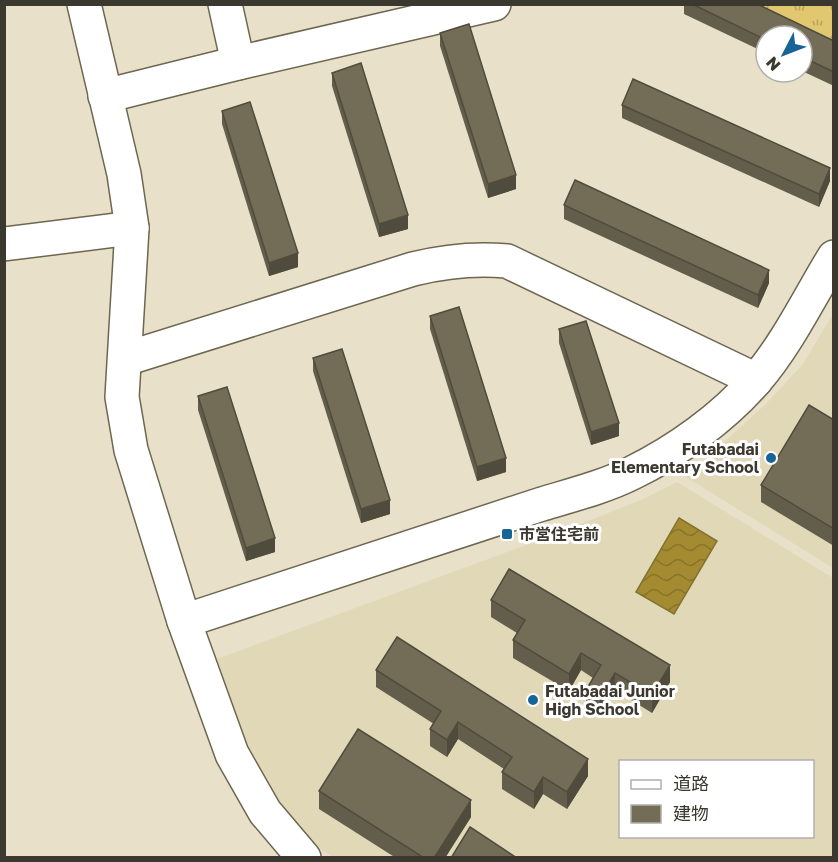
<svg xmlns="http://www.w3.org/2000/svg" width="838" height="862" viewBox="0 0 838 862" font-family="'Golos Text','Noto Sans JP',sans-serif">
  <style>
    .built { fill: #e1d8b8; fill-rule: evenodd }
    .park { fill: url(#park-tufts) }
    .water { fill: url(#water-waves); stroke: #847230; stroke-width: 1.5 }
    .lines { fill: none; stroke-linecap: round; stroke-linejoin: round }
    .minor-casing { stroke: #6d6751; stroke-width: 36 }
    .minor { stroke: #fff; stroke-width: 33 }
    .wall { fill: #635d4b }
    .shaded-wall { fill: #504c3d }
    .building { fill: #736c57; stroke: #504c3d; stroke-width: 1.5 }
    .poi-dot { fill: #176597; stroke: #fff; stroke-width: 2 }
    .labels { text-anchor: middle; stroke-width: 6; stroke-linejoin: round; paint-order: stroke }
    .poi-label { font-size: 16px; font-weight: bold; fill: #3b382f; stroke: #fff; text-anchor: start }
  </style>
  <defs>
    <pattern id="park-tufts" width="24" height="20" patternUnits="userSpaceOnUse" patternTransform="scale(1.5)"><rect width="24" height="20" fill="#e0c770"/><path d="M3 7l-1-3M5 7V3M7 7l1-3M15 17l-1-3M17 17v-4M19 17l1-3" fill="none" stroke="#b7a35c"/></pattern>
    <pattern id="water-waves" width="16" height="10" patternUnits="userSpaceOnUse" patternTransform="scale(1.5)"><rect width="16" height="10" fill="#a48b31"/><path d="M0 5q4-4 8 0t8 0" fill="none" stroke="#87732a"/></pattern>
  </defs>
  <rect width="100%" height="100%" fill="#e8e0c8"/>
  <g class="built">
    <path d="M833 314V568L686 477 766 404 803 364Z"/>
    <path d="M677 482 833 578V857H333L317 847 279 800 246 741 217 659 548 537 641 500ZM620 762H812V836H620Z"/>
  </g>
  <path class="park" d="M756 5H833V41Z"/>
  <path class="water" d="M679 518 717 541 674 614 636 592Z"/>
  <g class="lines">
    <g class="minor-casing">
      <g id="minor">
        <path d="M84 4 124 174 132 228 122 397 131 450 184 621 232 754 265 812 304 858"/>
        <path d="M225 4 238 63"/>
        <path d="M105 96 238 63 494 4"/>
        <path d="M4 244 132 228"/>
        <path d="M125 359 413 269C445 261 474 258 507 261L756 380"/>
        <path d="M184 621 542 504C572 495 604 487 632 473 677 451 723 418 756 380 787 344 809 298 834 257"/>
      </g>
    </g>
    <use href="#minor" class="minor"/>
  </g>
  <g class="wall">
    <path d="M684 4H757L834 41V86L802 71V36H766V53L684 14Z"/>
    <path d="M440 33 516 189 488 198 440 46Z"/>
    <path d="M332 73 408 229 379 237 332 86Z"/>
    <path d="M622 105 830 181 819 207 622 118Z"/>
    <path d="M222 111 298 267 269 276 222 124Z"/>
    <path d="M564 205 769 283 758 308 564 219Z"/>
    <path d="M430 316 506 472 477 481 430 329Z"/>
    <path d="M559 329 619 436 591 445 559 343Z"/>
    <path d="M313 358 390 514 361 523 313 371Z"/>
    <path d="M198 396 275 552 246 561 198 410Z"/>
    <path d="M834 420V546L761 502V485Z"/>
    <path d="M491 600 670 682 652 713 615 690 600 715 586 707V690L593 678 581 670 569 691 513 658V640L517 633 491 617Z"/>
    <path d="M376 670 588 776 567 809 543 794 534 809 502 789V772L504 769 458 739 447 757 430 746V729L434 724 376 687Z"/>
    <path d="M319 791 471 817 445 858H396L319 809Z"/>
  </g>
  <g class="shaded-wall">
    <path d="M830 168V181L819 207V194Z"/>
    <path d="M516 175V189L488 198V184Z"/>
    <path d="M408 215V229L379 237V224Z"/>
    <path d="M298 253V267L269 276V263Z"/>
    <path d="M769 270V283L758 308V295Z"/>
    <path d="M619 423V436L591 445V432Z"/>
    <path d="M506 458V472L477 481V467Z"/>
    <path d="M390 500V514L361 523V509Z"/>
    <path d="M275 538V552L246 561V548Z"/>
    <path d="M581 653V670L569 691V674Z"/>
    <path d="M670 665V682L652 713V695Z"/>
    <path d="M615 673V690L600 715V698Z"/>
    <path d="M458 722V739L447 757V740Z"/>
    <path d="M588 759V776L567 809V792Z"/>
    <path d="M543 777V794L534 809V792Z"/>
    <path d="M471 800V817L445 858H434Z"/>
  </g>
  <g class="building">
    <path d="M692 4H757L834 41V72L802 57V36H766V40Z"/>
    <path d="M469 24 516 175 488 184 440 33Z"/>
    <path d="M361 63 408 215 379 224 332 73Z"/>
    <path d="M633 79 830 168 819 194 622 105Z"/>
    <path d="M250 102 298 253 269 263 222 111Z"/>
    <path d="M575 180 769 270 758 295 564 205Z"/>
    <path d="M459 307 506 458 477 467 430 316Z"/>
    <path d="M586 321 619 423 591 432 559 329Z"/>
    <path d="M342 349 390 500 361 509 313 358Z"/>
    <path d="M227 387 275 538 246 548 198 396Z"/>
    <path d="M809 405 834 420V529L761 485Z"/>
    <path d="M509 569 670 665 652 695 615 673 600 698 586 690 601 665 581 653 569 674 513 640 525 620 491 600Z"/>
    <path d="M397 637 588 759 567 792 543 777 534 792 502 772 512 757 458 722 447 740 430 729 441 711 376 670Z"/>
    <path d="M358 729 471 800 434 858H424L319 791Z"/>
    <path d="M470 827 517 858H451Z"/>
  </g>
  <g class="poi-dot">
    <circle cx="771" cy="458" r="6"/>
    <rect x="501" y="528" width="12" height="12" rx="3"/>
    <circle cx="533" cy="700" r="6"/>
  </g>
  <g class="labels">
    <g class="poi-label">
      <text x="759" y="455" text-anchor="end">Futabadai<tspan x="759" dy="18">Elementary School</tspan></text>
      <text x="519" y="540">市営住宅前</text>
      <text x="545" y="697">Futabadai Junior<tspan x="545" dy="18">High School</tspan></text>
    </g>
  </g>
  <rect width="838" height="862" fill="none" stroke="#3b382f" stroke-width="12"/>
  <rect x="619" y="760" width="195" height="78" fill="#ffffff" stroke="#b1afac" stroke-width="1.5"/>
  <rect x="631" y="780" width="30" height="9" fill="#ffffff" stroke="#b1afac" stroke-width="1.5"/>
  <text x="673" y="790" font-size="18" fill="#3b382f">道路</text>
  <rect x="631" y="805" width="30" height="18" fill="#736c57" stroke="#b1afac" stroke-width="1.5"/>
  <text x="673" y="820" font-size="18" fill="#3b382f">建物</text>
  <g transform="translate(784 54) rotate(228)"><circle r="28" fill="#ffffff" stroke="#b1afac" stroke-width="1.5"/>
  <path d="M0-4.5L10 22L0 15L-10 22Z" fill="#176597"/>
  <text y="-9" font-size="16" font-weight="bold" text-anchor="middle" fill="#3b382f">N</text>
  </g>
</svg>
